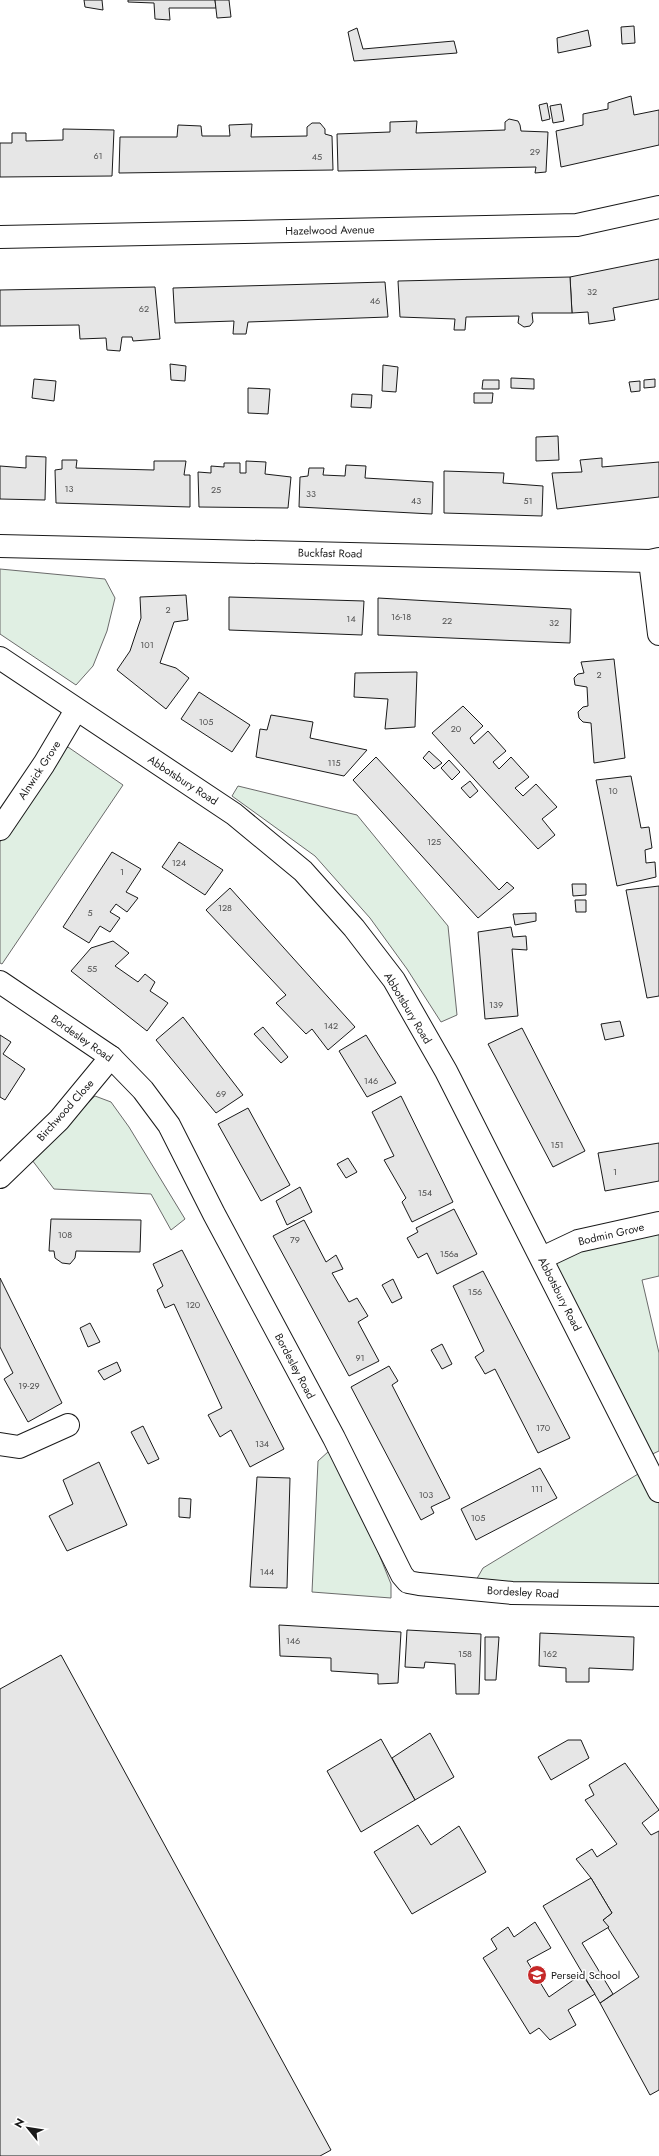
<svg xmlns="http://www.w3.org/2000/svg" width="659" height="2156" viewBox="0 0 659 2156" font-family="Jost,sans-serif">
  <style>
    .green { fill: #e0efe3; stroke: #6a6a6a }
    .building { fill: #e6e6e6; stroke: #1a1a1a }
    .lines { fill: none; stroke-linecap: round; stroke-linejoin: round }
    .street-casing { stroke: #1a1a1a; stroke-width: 24 }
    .secondary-casing { stroke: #1a1a1a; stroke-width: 24 }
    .street { stroke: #fff; stroke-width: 22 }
    .secondary { stroke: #fff; stroke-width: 22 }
    .labels { text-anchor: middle; stroke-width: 3; stroke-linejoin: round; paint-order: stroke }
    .number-label { font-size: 9px; fill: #4d4d4d }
    .street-label { font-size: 11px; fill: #1a1a1a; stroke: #fff }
    .poi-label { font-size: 11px; fill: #1a1a1a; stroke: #fff; text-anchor: start }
  </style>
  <rect width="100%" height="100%" fill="#fff"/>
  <g class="green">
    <path d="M0 569 105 579 115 598 107 631 93 666 76 685 0 634Z"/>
    <path d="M68 747 123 785 2 964 0 963V842L50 765Z"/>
    <path d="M238 786 357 815 448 926 457 1015 441 1022 407 969 370 918 315 856 232 796Z"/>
    <path d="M95 1096 111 1102 129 1127 185 1219 171 1230 151 1194 54 1189 32 1160Z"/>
    <path d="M659 1229V1276L642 1280 659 1353V1451L648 1456 551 1258Z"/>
    <path d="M329 1451 362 1512 391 1584V1598L312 1592 318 1461Z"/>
    <path d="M643 1471 659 1503V1588L475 1582 483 1568Z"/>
  </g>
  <g class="building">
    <path d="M84 0H102L103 10 85 7Z"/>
    <path d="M128 0H215L216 8H169L170 20 155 19 154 3 128 2Z"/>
    <path d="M215 0H229L231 17 217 18Z"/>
    <path d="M634 26 635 43 622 44 621 27Z"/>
    <path d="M357 28 363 49 454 41 457 53 354 61 348 32Z"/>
    <path d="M588 30 591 46 558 53 557 38Z"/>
    <path d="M631 96 634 115 659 110V145L561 167 556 131 583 125V114L608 109V103Z"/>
    <path d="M547 103 550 119 542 121 539 105Z"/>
    <path d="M561 104 564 121 553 123 550 106Z"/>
    <path d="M509 119 518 121 520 125 521 131 548 132 546 172 535 173 536 167 338 171 337 134 390 132V122L417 121 416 133 505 130V122Z"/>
    <path d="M312 123H320L325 129V134L332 136 333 170 119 173 120 137H177L178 125 201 126 202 136H230L229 125 252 124 251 137 307 136V127Z"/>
    <path d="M63 129 114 130 112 176 0 177V143H12V133H26V141L63 140Z"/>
    <path d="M659 259V299L613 308 615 320 589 324 588 312 572 313 570 277Z"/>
    <path d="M570 277 572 313H532L533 322 530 326 524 327 518 323 519 316 466 317 465 330H454L455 319 400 317 398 281Z"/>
    <path d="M385 282 388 317 248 322 246 334H233L234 321 175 323 173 288Z"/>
    <path d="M155 287 160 339 133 341 132 337H122L120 351 107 350 106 338 80 339 79 325 0 326V290Z"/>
    <path d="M170 364 186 366 185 381 171 380Z"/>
    <path d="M383 365 398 367 396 392 382 391Z"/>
    <path d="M511 378 534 379V389L511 388Z"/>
    <path d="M34 379 56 381 54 401 32 398Z"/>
    <path d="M655 379V387L644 388V380Z"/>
    <path d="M483 380H499V389H482Z"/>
    <path d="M640 381V391L631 392 629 382Z"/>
    <path d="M248 388 270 389 268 414 248 413Z"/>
    <path d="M474 393H493L492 403H474Z"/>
    <path d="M352 394 372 395 371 408 351 407Z"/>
    <path d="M558 436 559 460 536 461V437Z"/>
    <path d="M26 456 46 457 45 500 0 499V466L26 468Z"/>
    <path d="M602 458V467L659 462V497L557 509 552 473 582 472 580 460Z"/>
    <path d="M62 460H77L76 468 154 470V461H186L184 475H190V507L56 503 55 470 62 469Z"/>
    <path d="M246 461 266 462 265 474 291 477 288 508 199 507 198 472 211 473V466L224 467V463H240V473H246Z"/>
    <path d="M346 465 366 466 365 478 433 482 432 514 299 507 300 477 308 476 309 468H324L323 475 345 476Z"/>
    <path d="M444 471 504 473 503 483 543 486 542 516 444 513Z"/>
    <path d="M186 595 188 620 174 622 160 663 176 668 189 678 166 709 117 670 130 651 141 618 140 597Z"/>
    <path d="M229 597 364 601 362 635 229 630Z"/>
    <path d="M378 598 571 609 570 643 378 635Z"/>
    <path d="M614 659 625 758 594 763 591 723 583 722 579 718 578 712 583 707 588 706 587 687 575 685 574 678 578 674 584 673 581 662Z"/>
    <path d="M417 672 415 727 385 729 388 699 354 697 355 673Z"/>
    <path d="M199 692 250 725 232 752 181 719Z"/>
    <path d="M463 706 483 726 470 738 474 744 488 731 506 751 493 762 499 769 511 757 529 777 515 788 523 796 536 784 557 807 542 819 555 835 538 849 432 733Z"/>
    <path d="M271 715 313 722 310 738 367 750 344 776 256 757 260 729 267 730Z"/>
    <path d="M429 751 442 763 434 769 423 758Z"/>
    <path d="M376 757 499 890 507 882 514 888 478 918 353 780Z"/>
    <path d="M449 760 460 772 452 780 441 768Z"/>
    <path d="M631 776 641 828 649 827 652 848 645 850 646 863 655 862 656 877 617 886 596 780Z"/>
    <path d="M470 781 478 791 470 798 461 788Z"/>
    <path d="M179 842 223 870 205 895 162 867Z"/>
    <path d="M112 852 141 869 126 892 138 898 127 912 116 904 110 912 120 918 110 932 100 926 89 943 63 927Z"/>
    <path d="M572 884H586V895L573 896Z"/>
    <path d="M659 886V996L647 998 626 890Z"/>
    <path d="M230 888 355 1027 328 1050 312 1029 306 1034 276 1003 286 995 206 910Z"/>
    <path d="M575 900H586V912H576Z"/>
    <path d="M536 913V921L515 925 513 914Z"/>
    <path d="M511 927 513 937 526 936 527 950 512 949 518 1016 485 1019 478 932Z"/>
    <path d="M113 941 129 953 115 966 138 982 145 974 155 982 150 991 168 1003 147 1031 71 971 91 948Z"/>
    <path d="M183 1017 243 1095 216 1113 156 1040Z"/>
    <path d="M620 1021 624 1036 605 1040 601 1024Z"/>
    <path d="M263 1027 288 1057 281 1063 254 1034Z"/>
    <path d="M522 1028 585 1151 553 1167 488 1044Z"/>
    <path d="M0 1035 11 1042 3 1054 25 1069 5 1100 0 1097Z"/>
    <path d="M366 1035 396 1083 367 1097 339 1051Z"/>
    <path d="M401 1096 453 1202 412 1222 402 1202 406 1198 384 1160 394 1156 372 1112Z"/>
    <path d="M248 1108 290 1185 261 1201 218 1124Z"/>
    <path d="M659 1143V1181L605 1191 598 1153Z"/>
    <path d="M348 1158 357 1172 346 1178 337 1164Z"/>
    <path d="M300 1187 312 1212 287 1225 276 1201Z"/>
    <path d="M454 1209 477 1254 437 1274 427 1253 418 1258 407 1238 418 1232 416 1228Z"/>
    <path d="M51 1219 141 1220 140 1252 76 1251 75 1258 70 1264 62 1263 55 1258 54 1251H49Z"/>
    <path d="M304 1220 326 1262 336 1255 343 1269 332 1273 349 1302 357 1298 368 1316 358 1322 379 1361 349 1376 273 1236Z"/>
    <path d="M182 1250 284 1449 250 1467 231 1430 220 1437 208 1415 222 1408 174 1304 165 1308 157 1290 163 1286 153 1264Z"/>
    <path d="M483 1271 570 1438 538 1453 495 1369 485 1374 475 1357 484 1351 453 1286Z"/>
    <path d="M0 1278 62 1403 28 1422 4 1379 13 1373 0 1347Z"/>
    <path d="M393 1279 402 1298 392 1303 382 1285Z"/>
    <path d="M90 1323 100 1342 88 1347 80 1328Z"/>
    <path d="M442 1344 452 1364 442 1369 431 1350Z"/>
    <path d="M117 1362 121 1371 104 1380 98 1371Z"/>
    <path d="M389 1366 398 1381 392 1385 450 1498 431 1507 434 1513 421 1520 351 1387Z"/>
    <path d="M143 1426 159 1459 148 1464 131 1432Z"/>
    <path d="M99 1462 127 1525 67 1551 49 1516 73 1504 63 1480Z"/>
    <path d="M540 1468 557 1498 476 1540 461 1509Z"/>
    <path d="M257 1477 290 1478 287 1588 250 1587Z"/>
    <path d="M179 1498 191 1499 190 1518 179 1517Z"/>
    <path d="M279 1625 401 1632 398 1683 378 1684V1674L331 1671V1658L280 1656Z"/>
    <path d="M407 1630 481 1634 479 1694H456L455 1664 425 1662 424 1668 405 1667Z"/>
    <path d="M540 1633 634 1637 633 1670 589 1668V1682H566V1668L539 1666Z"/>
    <path d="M485 1637H499L496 1680H485Z"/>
    <path d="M61 1655 331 2150 320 2156H0V1689Z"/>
    <path d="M430 1733 454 1777 415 1800 392 1758Z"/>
    <path d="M381 1739 415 1800 361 1832 327 1771Z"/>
    <path d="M568 1740H581L589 1758 551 1780 538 1757Z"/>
    <path d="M625 1763 659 1810 642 1823 651 1835 659 1831V2090L650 2095 600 2003 639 1977 603 1920 612 1913 591 1878 576 1859 592 1849 597 1857 617 1844 585 1800 594 1795 589 1785Z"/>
    <path d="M418 1825 431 1845 459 1826 486 1872 412 1914 374 1852Z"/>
    <path d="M591 1878 612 1913 603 1920 609 1927 582 1943 613 1994 600 2003 543 1906Z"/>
    <path d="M535 1922 551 1948 527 1961 549 1997 582 1974 595 1994 568 2010 576 2025 550 2040 539 2028 530 2034 483 1958 497 1949 491 1939 508 1927 514 1937Z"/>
  </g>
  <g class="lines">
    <g class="street-casing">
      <g id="street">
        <path d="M0 237 577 225 659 207"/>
        <path d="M0 546 650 561 659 559"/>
        <path d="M650 561 659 634"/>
        <path d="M0 829 44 764 76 710"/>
        <path d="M0 982 111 1057 143 1090 169 1125 214 1214 334 1438 402 1575 408 1582 419 1584 512 1593 659 1595"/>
        <path d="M0 1177 59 1120 111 1057"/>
        <path d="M542 1258 578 1241 659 1223"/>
        <path d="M0 1444 19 1447 68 1425"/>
      </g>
    </g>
    <g class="secondary-casing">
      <path id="secondary" d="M0 658 234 814 303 871 354 928 394 980 446 1071 659 1491"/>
    </g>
    <use href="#street" class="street"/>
    <use href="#secondary" class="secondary"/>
  </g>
  <defs>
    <g id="school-disc" transform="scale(1)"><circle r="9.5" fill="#c62828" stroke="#fff"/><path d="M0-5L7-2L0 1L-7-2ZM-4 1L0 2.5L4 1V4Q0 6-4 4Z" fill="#fff"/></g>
  </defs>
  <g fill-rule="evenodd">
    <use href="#school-disc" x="537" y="1975"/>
  </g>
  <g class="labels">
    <g class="number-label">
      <text x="535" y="155">29</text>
      <text x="98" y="159">61</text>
      <text x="317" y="160">45</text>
      <text x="592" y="295">32</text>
      <text x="375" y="304">46</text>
      <text x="144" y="312">62</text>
      <text x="69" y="492">13</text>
      <text x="216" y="493">25</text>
      <text x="311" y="497">33</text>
      <text x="416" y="504">43</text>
      <text x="528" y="504">51</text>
      <text x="168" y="613">2</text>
      <text x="401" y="620">16-18</text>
      <text x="351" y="622">14</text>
      <text x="447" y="624">22</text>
      <text x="554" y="626">32</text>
      <text x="147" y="648">101</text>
      <text x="599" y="678">2</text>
      <text x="206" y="725">105</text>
      <text x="456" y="732">20</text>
      <text x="334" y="766">115</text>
      <text x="613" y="794">10</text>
      <text x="434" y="845">125</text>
      <text x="179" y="866">124</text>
      <text x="122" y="875">1</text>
      <text x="225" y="911">128</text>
      <text x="90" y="916">5</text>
      <text x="92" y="972">55</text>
      <text x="496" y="1008">139</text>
      <text x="331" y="1029">142</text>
      <text x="371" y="1084">146</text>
      <text x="221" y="1097">69</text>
      <text x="557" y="1148">151</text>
      <text x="615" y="1175">1</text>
      <text x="425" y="1196">154</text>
      <text x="65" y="1238">108</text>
      <text x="295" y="1243">79</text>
      <text x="449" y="1257">156a</text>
      <text x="475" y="1295">156</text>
      <text x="193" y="1308">120</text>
      <text x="360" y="1361">91</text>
      <text x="29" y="1389">19-29</text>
      <text x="543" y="1431">170</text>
      <text x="262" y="1447">134</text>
      <text x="537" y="1492">111</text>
      <text x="426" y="1498">103</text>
      <text x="478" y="1521">105</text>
      <text x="267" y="1575">144</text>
      <text x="293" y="1644">146</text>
      <text x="465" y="1657">158</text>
      <text x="550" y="1657">162</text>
    </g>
    <g class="street-label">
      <text transform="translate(330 230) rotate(-1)" y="4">Hazelwood Avenue</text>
      <text transform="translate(330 553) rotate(1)" y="4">Buckfast Road</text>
      <text transform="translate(39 770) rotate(-57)" y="4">Alnwick Grove</text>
      <text transform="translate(183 780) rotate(33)" y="4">Abbotsbury Road</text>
      <text transform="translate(408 1008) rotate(59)" y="4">Abbotsbury Road</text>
      <text transform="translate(82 1038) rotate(35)" y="4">Bordesley Road</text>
      <text transform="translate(65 1110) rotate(-48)" y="4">Birchwood Close</text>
      <text transform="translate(611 1234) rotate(-13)" y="4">Bodmin Grove</text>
      <text transform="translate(560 1294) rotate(63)" y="4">Abbotsbury Road</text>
      <text transform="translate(295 1366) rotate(62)" y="4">Bordesley Road</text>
      <text transform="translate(523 1592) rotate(3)" y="4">Bordesley Road</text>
    </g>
    <g class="poi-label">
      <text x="551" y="1979">Perseid School</text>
    </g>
  </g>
  <g transform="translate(28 2128) rotate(300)" stroke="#ffffff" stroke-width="3" paint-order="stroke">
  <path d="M0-3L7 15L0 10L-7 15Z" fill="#1a1a1a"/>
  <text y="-6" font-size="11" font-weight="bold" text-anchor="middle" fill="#1a1a1a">N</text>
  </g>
</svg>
